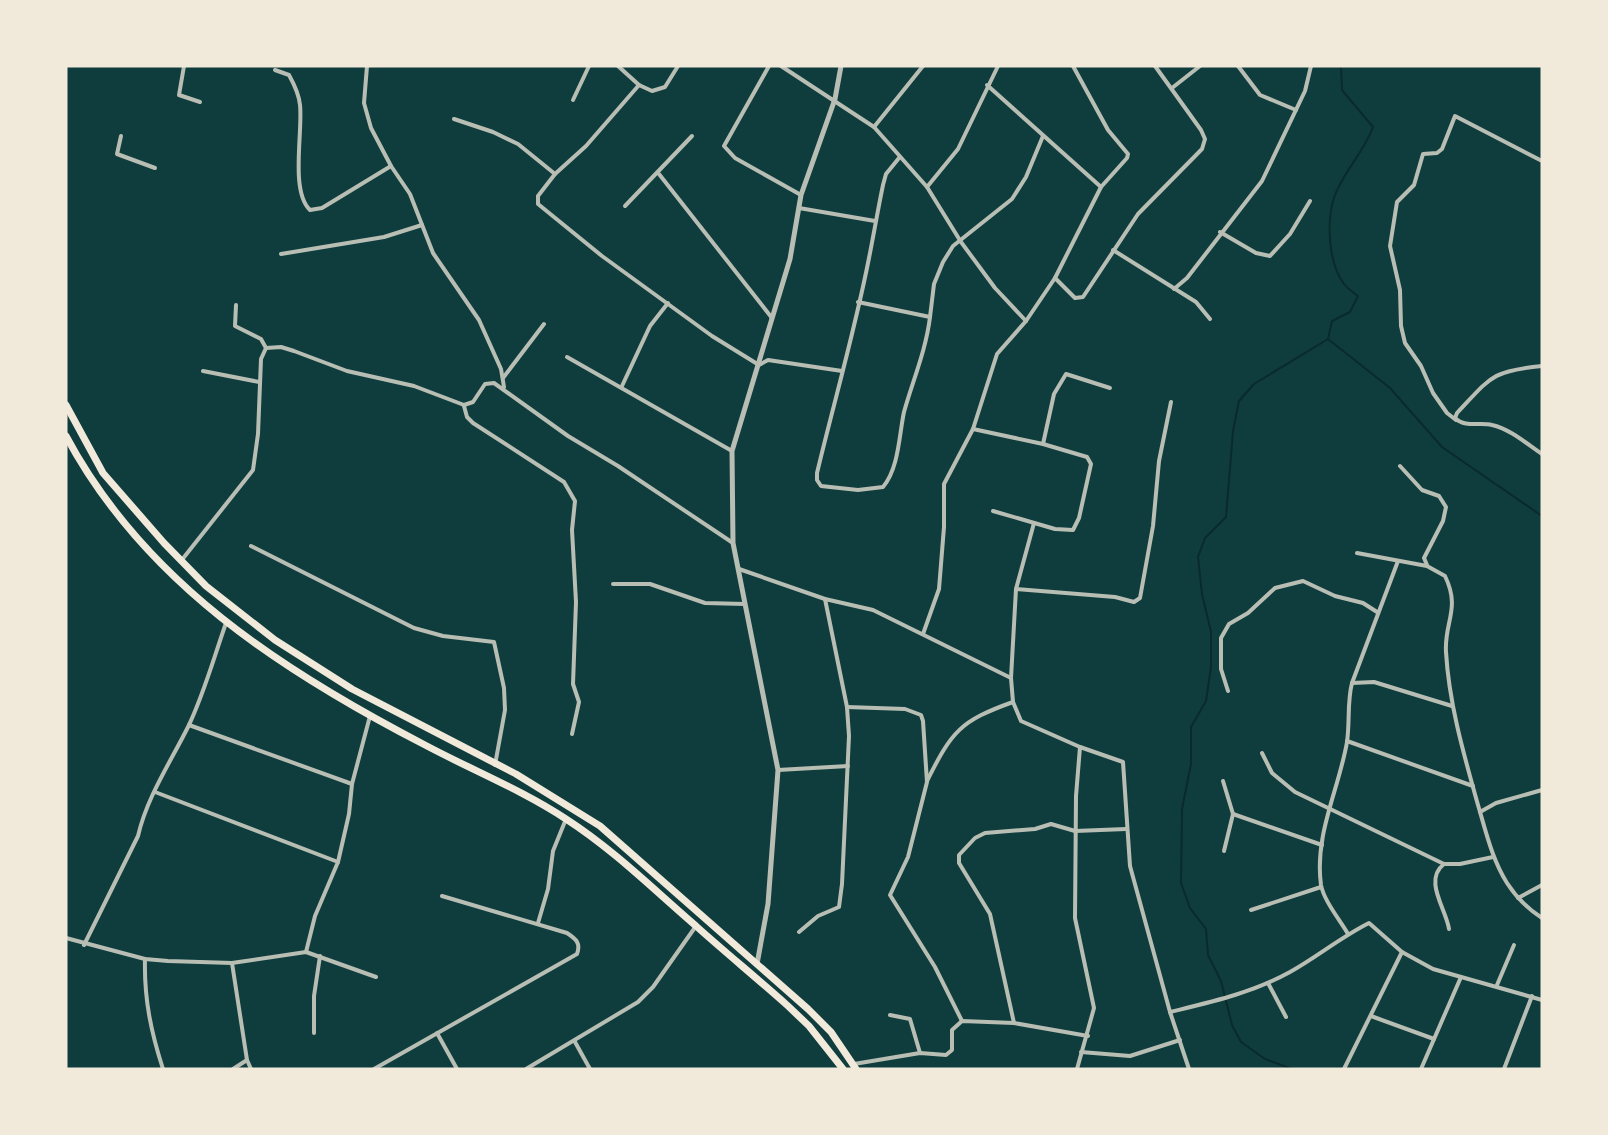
<svg xmlns="http://www.w3.org/2000/svg" width="1608" height="1135" viewBox="0 0 1608 1135" font-family="Quicksand,sans-serif">
  <style>
    .lines { fill: none; stroke-linecap: round; stroke-linejoin: round }
    .stream { stroke: #0a2a2b; stroke-width: 2 }
    .minor { stroke: #b8beb3; stroke-width: 4 }
    .tertiary { stroke: #b8beb3; stroke-width: 5 }
    .trunk { stroke: #f1e9da; stroke-width: 7 }
  </style>
  <rect width="100%" height="100%" fill="#0f3d3e"/>
  <g class="lines">
    <g class="stream">
      <path d="M1328 339 1390 388 1442 447 1542 516"/>
      <path d="M1292 1069 1265 1059 1241 1042 1232 1025 1221 981 1208 955 1206 929 1190 908 1181 883 1182 809 1191 764V727L1206 701 1211 667V632L1202 594 1198 557 1205 538 1226 517 1233 431 1239 401 1254 384 1328 339 1332 321 1350 312 1358 296C1354 293 1348 289 1344 284 1328 263 1326 219 1335 195 1344 171 1364 152 1373 127L1342 90 1341 66"/>
    </g>
    <g class="minor">
      <path d="M184 66 179 95 200 102"/>
      <path d="M367 66 364 103 371 128 391 166 410 194 433 253 479 320 501 369 504 387"/>
      <path d="M618 66 639 85 652 91 665 87 678 66"/>
      <path d="M769 66 724 146 735 158 801 195"/>
      <path d="M781 66 874 127 927 187 961 242 995 288 1026 321"/>
      <path d="M1238 66 1260 95 1296 110"/>
      <path d="M275 70 289 75C294 84 299 94 300 105 303 132 290 191 310 210L322 208 391 166"/>
      <path d="M639 85 586 146 555 174 538 196V204L602 256 712 336 759 365 768 360 842 371"/>
      <path d="M987 85 1101 187"/>
      <path d="M1172 88 1200 66"/>
      <path d="M573 100 589 66"/>
      <path d="M454 119 493 132 518 144 555 174"/>
      <path d="M874 127 923 66"/>
      <path d="M121 136 117 154 155 168"/>
      <path d="M659 174 772 318"/>
      <path d="M927 187 958 149 998 66"/>
      <path d="M625 206 692 136"/>
      <path d="M799 208 875 221"/>
      <path d="M1220 232 1256 253 1270 256 1290 234 1310 201"/>
      <path d="M1113 250 1196 302 1210 319"/>
      <path d="M281 254 384 237 422 225"/>
      <path d="M1055 278 1075 298 1083 297 1138 214 1202 149 1205 139 1201 130 1155 66"/>
      <path d="M1174 289 1187 278 1262 181 1305 91 1311 66"/>
      <path d="M858 302 930 317C926 350 913 380 904 412 899 435 899 468 883 487L858 490 821 486 817 480V473C834 402 855 330 869 258 874 233 878 209 883 185L886 174 899 158"/>
      <path d="M236 305 235 326 261 339 266 348"/>
      <path d="M930 317 934 284 943 262 953 246 1012 199 1026 177 1043 136"/>
      <path d="M567 357 732 451"/>
      <path d="M1542 366C1491 371 1491 377 1457 413L1455 418C1465 428 1480 422 1492 425 1510 429 1527 444 1542 454"/>
      <path d="M203 371 259 382"/>
      <path d="M503 378 544 324"/>
      <path d="M622 386 650 326 668 303"/>
      <path d="M464 406 467 417 473 423 564 482 575 501 572 530 576 602 573 684 579 702 572 734"/>
      <path d="M1456 420 1447 413 1433 393 1421 366 1405 343 1401 326 1400 290 1390 246 1397 202 1414 185 1423 154 1437 153 1442 149 1455 116 1542 161"/>
      <path d="M973 429 1043 444 1087 457 1091 464 1079 518 1073 530 1055 529 993 511"/>
      <path d="M1043 444 1054 394 1066 374 1110 388"/>
      <path d="M1400 466 1422 490 1439 496 1446 507 1443 521 1424 558 1427 565"/>
      <path d="M251 546 414 628 443 636 494 642 504 688 505 710 495 765"/>
      <path d="M1357 553 1427 566 1445 576C1461 609 1444 622 1446 652 1449 704 1464 755 1478 805 1486 832 1492 859 1507 883 1516 897 1528 909 1542 918"/>
      <path d="M181 561 253 470 258 434 261 359 266 348 281 347 294 351 347 371 414 386 464 405 473 402 485 384 494 383 568 436 618 466 733 543"/>
      <path d="M739 569 825 599 873 610 1011 678"/>
      <path d="M613 584H650L705 603 745 604"/>
      <path d="M1016 589 1115 597 1134 602 1140 598 1153 526 1159 461 1171 402"/>
      <path d="M923 634 939 589 944 527V484L973 429 997 354 1026 321 1055 278 1101 187 1127 158 1128 154 1108 130 1073 66"/>
      <path d="M1352 683 1374 682 1452 706"/>
      <path d="M1228 691 1221 669V638L1229 624 1248 613 1275 588 1303 581 1335 596 1363 603 1377 612"/>
      <path d="M1013 702 1021 721 1080 747 1123 762 1130 866 1170 1012 1189 1069"/>
      <path d="M847 707 905 709 921 715 923 721 927 782 908 857 890 895 935 967 962 1021"/>
      <path d="M189 725 352 784"/>
      <path d="M1347 741 1473 786"/>
      <path d="M1262 753 1272 773 1295 792 1444 864H1460L1493 857"/>
      <path d="M778 770 848 766"/>
      <path d="M927 781C952 731 960 721 1013 702L1011 678 1016 589 1034 523"/>
      <path d="M1223 781 1233 814 1224 851"/>
      <path d="M155 792 338 862 315 916 306 952"/>
      <path d="M1480 812 1496 803 1542 790"/>
      <path d="M1233 814 1322 845"/>
      <path d="M338 862 349 814 352 784 370 716"/>
      <path d="M1444 864C1423 880 1446 909 1449 929"/>
      <path d="M1518 898 1542 885"/>
      <path d="M1251 910 1321 887"/>
      <path d="M538 923 548 889 553 851 566 819"/>
      <path d="M799 932 818 916 839 907 842 884 849 736 847 707 825 599"/>
      <path d="M1348 934C1340 920 1324 901 1321 885 1314 835 1339 789 1347 742 1350 721 1347 702 1352 683L1398 561"/>
      <path d="M66 938 145 959 168 961 232 963 306 952 376 977"/>
      <path d="M84 945 138 836C147 797 170 763 188 727 204 694 214 657 226 623"/>
      <path d="M145 959C144 999 151 1032 163 1069"/>
      <path d="M232 963 247 1060 251 1069"/>
      <path d="M1268 983 1286 1017"/>
      <path d="M1497 985 1514 945"/>
      <path d="M1170 1012C1211 1002 1252 993 1290 972 1317 957 1341 937 1369 923L1402 952 1433 969 1542 1000"/>
      <path d="M890 1015 910 1019 920 1053"/>
      <path d="M1371 1016 1434 1039"/>
      <path d="M1014 1023 990 914 959 863V855L975 838 985 833 1035 829 1051 824 1075 831 1126 829"/>
      <path d="M314 1033V996L320 956"/>
      <path d="M437 1033 457 1069"/>
      <path d="M575 1042 590 1069"/>
      <path d="M1081 1052 1130 1056 1180 1040"/>
      <path d="M854 1064 920 1053 946 1055 952 1050V1030L962 1021 1014 1023 1088 1036"/>
      <path d="M233 1069 247 1060"/>
      <path d="M374 1069 577 954C581 943 576 939 567 933L442 896"/>
      <path d="M526 1069 638 1002 653 987 696 926"/>
      <path d="M1077 1069 1094 1008 1075 918 1076 796 1080 747"/>
      <path d="M1344 1069 1402 952"/>
      <path d="M1421 1069 1461 977"/>
      <path d="M1504 1069 1532 996"/>
    </g>
    <path class="tertiary" d="M757 964 768 904 778 770 733 543 732 451 790 259 801 195 835 99 841 66"/>
    <g class="trunk">
      <path d="M66 405 103 473 164 543 206 586 275 640 352 689 516 774 600 826 808 1009 831 1032 856 1069"/>
      <path d="M66 436C144 582 282 671 425 745 472 770 522 790 566 819 614 850 653 889 696 926 726 953 758 979 788 1006L809 1026 843 1069"/>
    </g>
  </g>
  <rect width="1608" height="1135" fill="none" stroke="#f1e9da" stroke-width="135"/>
</svg>
